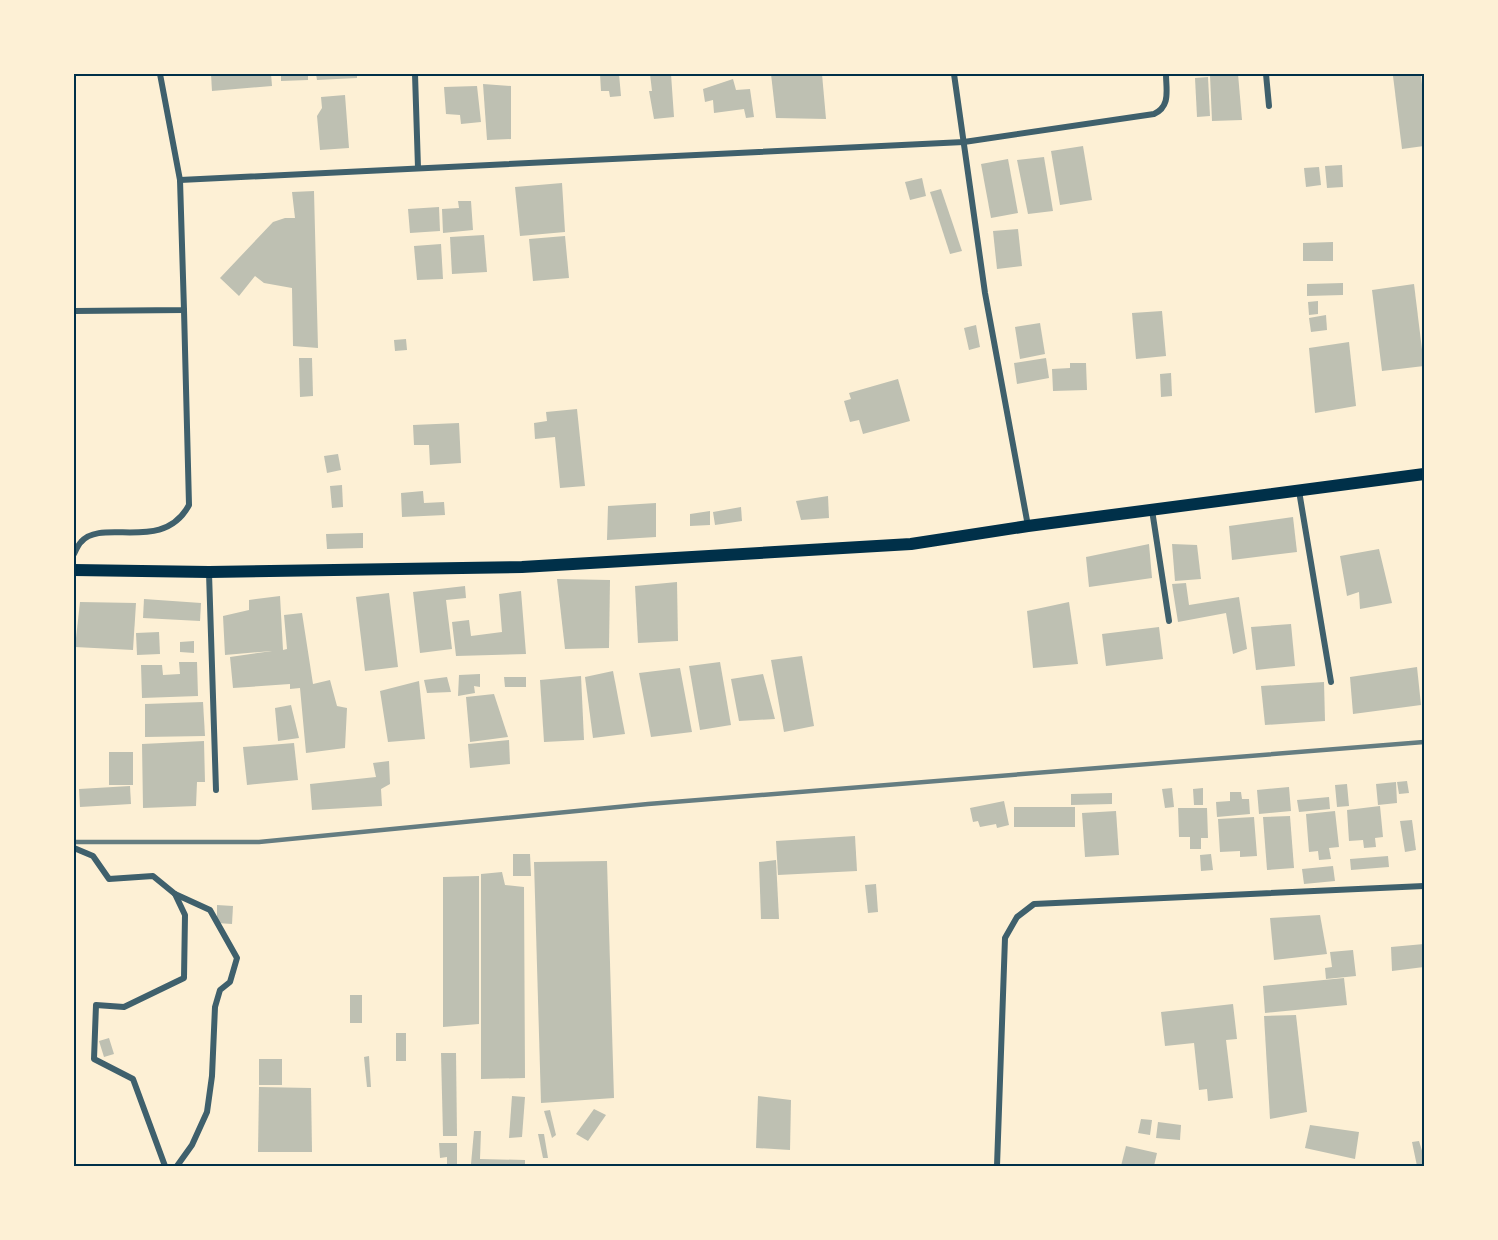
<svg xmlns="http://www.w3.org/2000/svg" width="1498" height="1240" viewBox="0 0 1498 1240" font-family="'Libre Baskerville',serif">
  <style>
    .building { fill: #bec0b2 }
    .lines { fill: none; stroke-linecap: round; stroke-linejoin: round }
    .minor { stroke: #3f606c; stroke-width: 6 }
    .secondary { stroke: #003049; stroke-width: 12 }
    .rail { stroke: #657d81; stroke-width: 4.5 }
    .neatline { fill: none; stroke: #003049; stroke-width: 2 }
  </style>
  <rect width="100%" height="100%" fill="#fdf0d5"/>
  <g class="building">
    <path d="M211 74H271L272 86 212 91Z"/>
    <path d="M281 74H308V80L281 81Z"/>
    <path d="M316 74H357V78L317 80Z"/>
    <path d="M600 74H619L621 96 610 97 609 91H601Z"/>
    <path d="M650 74H671L674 117 654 119 649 91H652Z"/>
    <path d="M771 74H822L826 119 776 118Z"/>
    <path d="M1238 74 1242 120 1212 121 1210 75Z"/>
    <path d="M1421 74 1424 107V146L1402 149 1393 76Z"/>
    <path d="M1208 77 1210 116 1197 117 1195 78Z"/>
    <path d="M733 79 736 90 750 89 754 117 746 118 744 109 714 113 713 100 705 102 703 89Z"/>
    <path d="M483 84 511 86V139L487 140Z"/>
    <path d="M477 86 481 122 461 124 460 115 446 114 444 87Z"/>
    <path d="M345 95 349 148 320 150 317 116 322 108 321 97Z"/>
    <path d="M1083 146 1092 200 1060 205 1051 151Z"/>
    <path d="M1044 157 1053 211 1028 214 1017 160Z"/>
    <path d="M1008 159 1018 213 991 218 981 164Z"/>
    <path d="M1342 165 1343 187 1327 188 1325 166Z"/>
    <path d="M1319 167 1321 185 1306 187 1304 168Z"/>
    <path d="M922 178 926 196 910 200 905 182Z"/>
    <path d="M562 183 565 232 520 236 515 187Z"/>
    <path d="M941 189 962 251 950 254 930 192Z"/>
    <path d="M314 191 318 348 293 346 292 288 264 283 255 276 239 296 220 278 273 222 285 218H295L292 192Z"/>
    <path d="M458 201H471L473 230 443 233 442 209 459 208Z"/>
    <path d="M439 207 440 231 410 233 408 209Z"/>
    <path d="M1018 229 1022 266 997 269 993 231Z"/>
    <path d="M484 235 487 272 452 274 450 237Z"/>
    <path d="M565 236 569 278 533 281 529 239Z"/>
    <path d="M1333 242V261H1303V243Z"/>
    <path d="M441 244 443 279 417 280 414 246Z"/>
    <path d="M1343 283V295L1307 296V284Z"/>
    <path d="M1414 284 1424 366 1382 371 1372 290Z"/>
    <path d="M1318 301V314L1309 315 1308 302Z"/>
    <path d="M1162 311 1166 356 1136 359 1132 313Z"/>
    <path d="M1326 315 1327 330 1311 332 1309 318Z"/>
    <path d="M1040 323 1045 354 1020 359 1015 327Z"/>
    <path d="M976 325 980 347 969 350 964 328Z"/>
    <path d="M406 339 407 350 395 351 394 340Z"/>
    <path d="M1349 342 1356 406 1315 413 1309 348Z"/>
    <path d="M299 358H312L313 396 300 397Z"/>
    <path d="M1046 358 1049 378 1017 384 1014 363Z"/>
    <path d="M1070 363H1086L1087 390 1053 391 1052 369 1070 368Z"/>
    <path d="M1171 373 1172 396 1161 397 1160 374Z"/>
    <path d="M898 379 910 421 863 434 859 420 850 422 844 401 851 399 849 393Z"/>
    <path d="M577 409 585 486 560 488 555 437 535 439 534 423 547 421 546 412Z"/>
    <path d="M459 423 461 463 430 465 429 445H414L413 425Z"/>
    <path d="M338 454 341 470 327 473 324 456Z"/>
    <path d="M342 485 343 507 332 508 330 486Z"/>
    <path d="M423 491 424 503 444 502 445 515 402 517 401 493Z"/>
    <path d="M828 496 829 518 801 520 796 501Z"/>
    <path d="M656 503V537L607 540 608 506Z"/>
    <path d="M741 507 742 521 715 525 713 512Z"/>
    <path d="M710 511V525L690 526V514Z"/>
    <path d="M1293 517 1297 552 1232 560 1229 526Z"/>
    <path d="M363 533V548L327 549 326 534Z"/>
    <path d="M1149 544 1152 578 1089 587 1086 557Z"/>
    <path d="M1172 544 1197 545 1201 579 1175 581Z"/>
    <path d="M1379 549 1392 603 1360 609 1359 592 1347 596 1340 556Z"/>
    <path d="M557 579 610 580 609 648 565 649Z"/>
    <path d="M677 582 678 641 638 643 635 586Z"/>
    <path d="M1186 583 1189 605 1239 597 1247 649 1233 654 1226 613 1178 622 1172 584Z"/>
    <path d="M465 586 466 598 446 600 452 649 420 653 413 592Z"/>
    <path d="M521 591 526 654 456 656 452 622 469 620 471 636 502 632 499 594Z"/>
    <path d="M389 593 398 667 365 671 356 597Z"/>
    <path d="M280 596 283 650 287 649 284 615 302 613 313 684 330 680 337 706 347 708 345 748 306 753 300 688 290 689V684L233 688 230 657 272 651 225 655 223 616 249 610V600Z"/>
    <path d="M144 599 201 603 200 621 143 618Z"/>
    <path d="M80 602 136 603 133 650 75 647Z"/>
    <path d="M1069 602 1078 664 1033 668 1027 611Z"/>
    <path d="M1291 624 1295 666 1256 670 1251 627Z"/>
    <path d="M1159 627 1163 659 1106 666 1102 634Z"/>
    <path d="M159 632 160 654 137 655 136 633Z"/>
    <path d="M194 641V653L180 652V642Z"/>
    <path d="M802 656 814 726 784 732 771 660Z"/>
    <path d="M179 662H197L198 696 142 698 141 665H162L163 675 180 674Z"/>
    <path d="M720 662 731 725 700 730 689 666Z"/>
    <path d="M1417 667 1421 705 1353 714 1350 677Z"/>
    <path d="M680 668 692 732 651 737 639 673Z"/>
    <path d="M613 671 625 734 593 738 585 677Z"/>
    <path d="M480 674V687L474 686 475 693 458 696 459 675Z"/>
    <path d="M763 674 775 719 739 721 731 679Z"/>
    <path d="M581 676 584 740 544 742 540 680Z"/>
    <path d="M447 677 451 692 427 693 424 680Z"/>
    <path d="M504 677H526V687H505Z"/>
    <path d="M419 681 425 739 388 742 380 691Z"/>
    <path d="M1324 682 1325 721 1265 725 1261 686Z"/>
    <path d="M494 694 508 737 470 742 466 697Z"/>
    <path d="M203 702 205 736 145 737V704Z"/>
    <path d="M291 705 299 738 278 741 275 708Z"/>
    <path d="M509 740 510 764 470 768 468 744Z"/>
    <path d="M204 741 205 782H197L196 806 143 808 142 744Z"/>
    <path d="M294 743 298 780 247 785 243 747Z"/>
    <rect x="109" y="752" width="24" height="33"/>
    <path d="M389 761 390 784 381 789 382 806 312 810 310 784 376 777 373 763Z"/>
    <path d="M1407 781 1409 793 1399 794 1397 782Z"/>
    <path d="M1396 782 1397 803 1378 805 1376 784Z"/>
    <path d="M1347 784 1349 806 1337 807 1335 785Z"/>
    <path d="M130 786 131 804 80 807 79 789Z"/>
    <path d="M1289 787 1291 811 1259 814 1257 790Z"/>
    <path d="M1172 788 1174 807 1165 808 1162 789Z"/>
    <path d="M1203 788V805H1194L1193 789Z"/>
    <path d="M1230 792H1241L1242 799H1249L1250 814 1217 817 1216 802 1230 801Z"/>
    <path d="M1112 793V804L1071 805V794Z"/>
    <path d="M1329 797 1330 809 1299 812 1297 800Z"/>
    <path d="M1004 801 1009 825 997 828 996 824 980 827 978 821 973 822 970 808Z"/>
    <path d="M1380 806 1383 837 1375 838 1376 847 1364 848 1363 840 1349 841 1347 810Z"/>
    <rect x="1014" y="807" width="61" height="20"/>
    <path d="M1178 808H1207L1208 838H1201V849H1190V837H1179Z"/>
    <path d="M1116 811 1119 855 1085 857 1082 813Z"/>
    <path d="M1335 811 1339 847 1329 848 1331 859 1319 860 1318 851 1309 852 1306 814Z"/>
    <path d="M1290 816 1294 868 1267 870 1263 817Z"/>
    <path d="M1254 817 1257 856 1240 857V851L1220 852 1218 819Z"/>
    <path d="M1412 820 1416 850 1405 852 1400 821Z"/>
    <path d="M855 836 857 871 778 875 776 841Z"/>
    <path d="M513 854H530L531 876H513Z"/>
    <path d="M1211 854 1213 870 1201 871 1200 855Z"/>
    <path d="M1388 856 1389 867 1351 870 1350 859Z"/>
    <path d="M776 860 779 919H761L759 862Z"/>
    <path d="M607 861 614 1098 541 1103 534 862Z"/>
    <path d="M1333 866 1335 881 1304 884 1302 869Z"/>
    <path d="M502 872 505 885 524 887 525 1078 481 1079V874Z"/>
    <path d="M479 876V1024L443 1027V877Z"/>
    <path d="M876 884 878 912 868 913 865 885Z"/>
    <path d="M217 905 233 906 232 924 217 923Z"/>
    <path d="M1320 915 1327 954 1274 960 1270 918Z"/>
    <path d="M1424 944V967L1392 971 1391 947Z"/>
    <path d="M1353 950 1356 976 1326 979 1325 968 1332 967 1330 952Z"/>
    <path d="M1344 978 1347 1005 1265 1013 1263 986Z"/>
    <rect x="350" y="995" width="12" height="28"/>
    <path d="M1233 1004 1237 1039 1226 1040 1233 1098 1208 1101 1207 1089 1199 1090 1194 1043 1165 1046 1161 1012Z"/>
    <path d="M1296 1015 1307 1112 1270 1119 1264 1016Z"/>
    <rect x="396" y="1033" width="10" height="28"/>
    <path d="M109 1038 114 1054 104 1057 99 1041Z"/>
    <path d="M441 1053H456L457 1136H443Z"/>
    <path d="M369 1056 371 1087H367L364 1057Z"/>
    <rect x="259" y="1059" width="23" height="26"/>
    <path d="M259 1087 311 1088 312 1152H258Z"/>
    <path d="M512 1096 525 1097 522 1137 509 1138Z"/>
    <path d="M758 1096 791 1100 790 1150 756 1148Z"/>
    <path d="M594 1109 606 1115 588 1141 576 1134Z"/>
    <path d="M550 1110 556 1135 552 1138 544 1111Z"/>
    <path d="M1141 1119 1152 1120 1150 1135 1138 1133Z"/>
    <path d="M1158 1122 1181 1125 1180 1140 1156 1138Z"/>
    <path d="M1310 1125 1359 1132 1355 1159 1305 1148Z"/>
    <path d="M474 1131H481L480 1159 525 1160V1165L471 1164Z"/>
    <path d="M538 1134H544L548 1158H543Z"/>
    <path d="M1419 1141 1424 1157V1166H1417L1412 1142Z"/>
    <path d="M439 1143H457V1166H447V1157L440 1158Z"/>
    <path d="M1126 1146 1157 1153 1154 1166H1121Z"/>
  </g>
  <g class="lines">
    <g class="minor">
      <path d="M415 74 418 168"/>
      <path d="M954 74 985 293 1028 526"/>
      <path d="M1266 74 1269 106"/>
      <path d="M180 180 964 142 1154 114C1171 106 1166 90 1166 74"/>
      <path d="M74 311 184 310 180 180 160 74"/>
      <path d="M1299 491 1331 682"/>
      <path d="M1152 510 1169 621"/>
      <path d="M74 554C76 550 78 545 81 542 102 517 163 554 189 505L184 310"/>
      <path d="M209 573 216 790"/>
      <path d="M74 848 93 856 109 879 153 876 175 894"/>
      <path d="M165 1166 133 1079 94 1059 96 1005 124 1007 184 978 185 915 175 894 210 910 237 958 230 982 220 990 215 1007 212 1076 207 1112 192 1145 177 1166"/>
      <path d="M997 1166 1005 938 1017 917 1034 904 1424 886"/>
    </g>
    <path class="secondary" d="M74 570 209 572 522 567 911 544 1028 526 1424 474"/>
    <path class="rail" d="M74 842H259L648 804 1424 742"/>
  </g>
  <rect width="1498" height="1240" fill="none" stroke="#fdf0d5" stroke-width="150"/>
  <rect x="75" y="75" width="1348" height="1090" class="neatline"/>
</svg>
